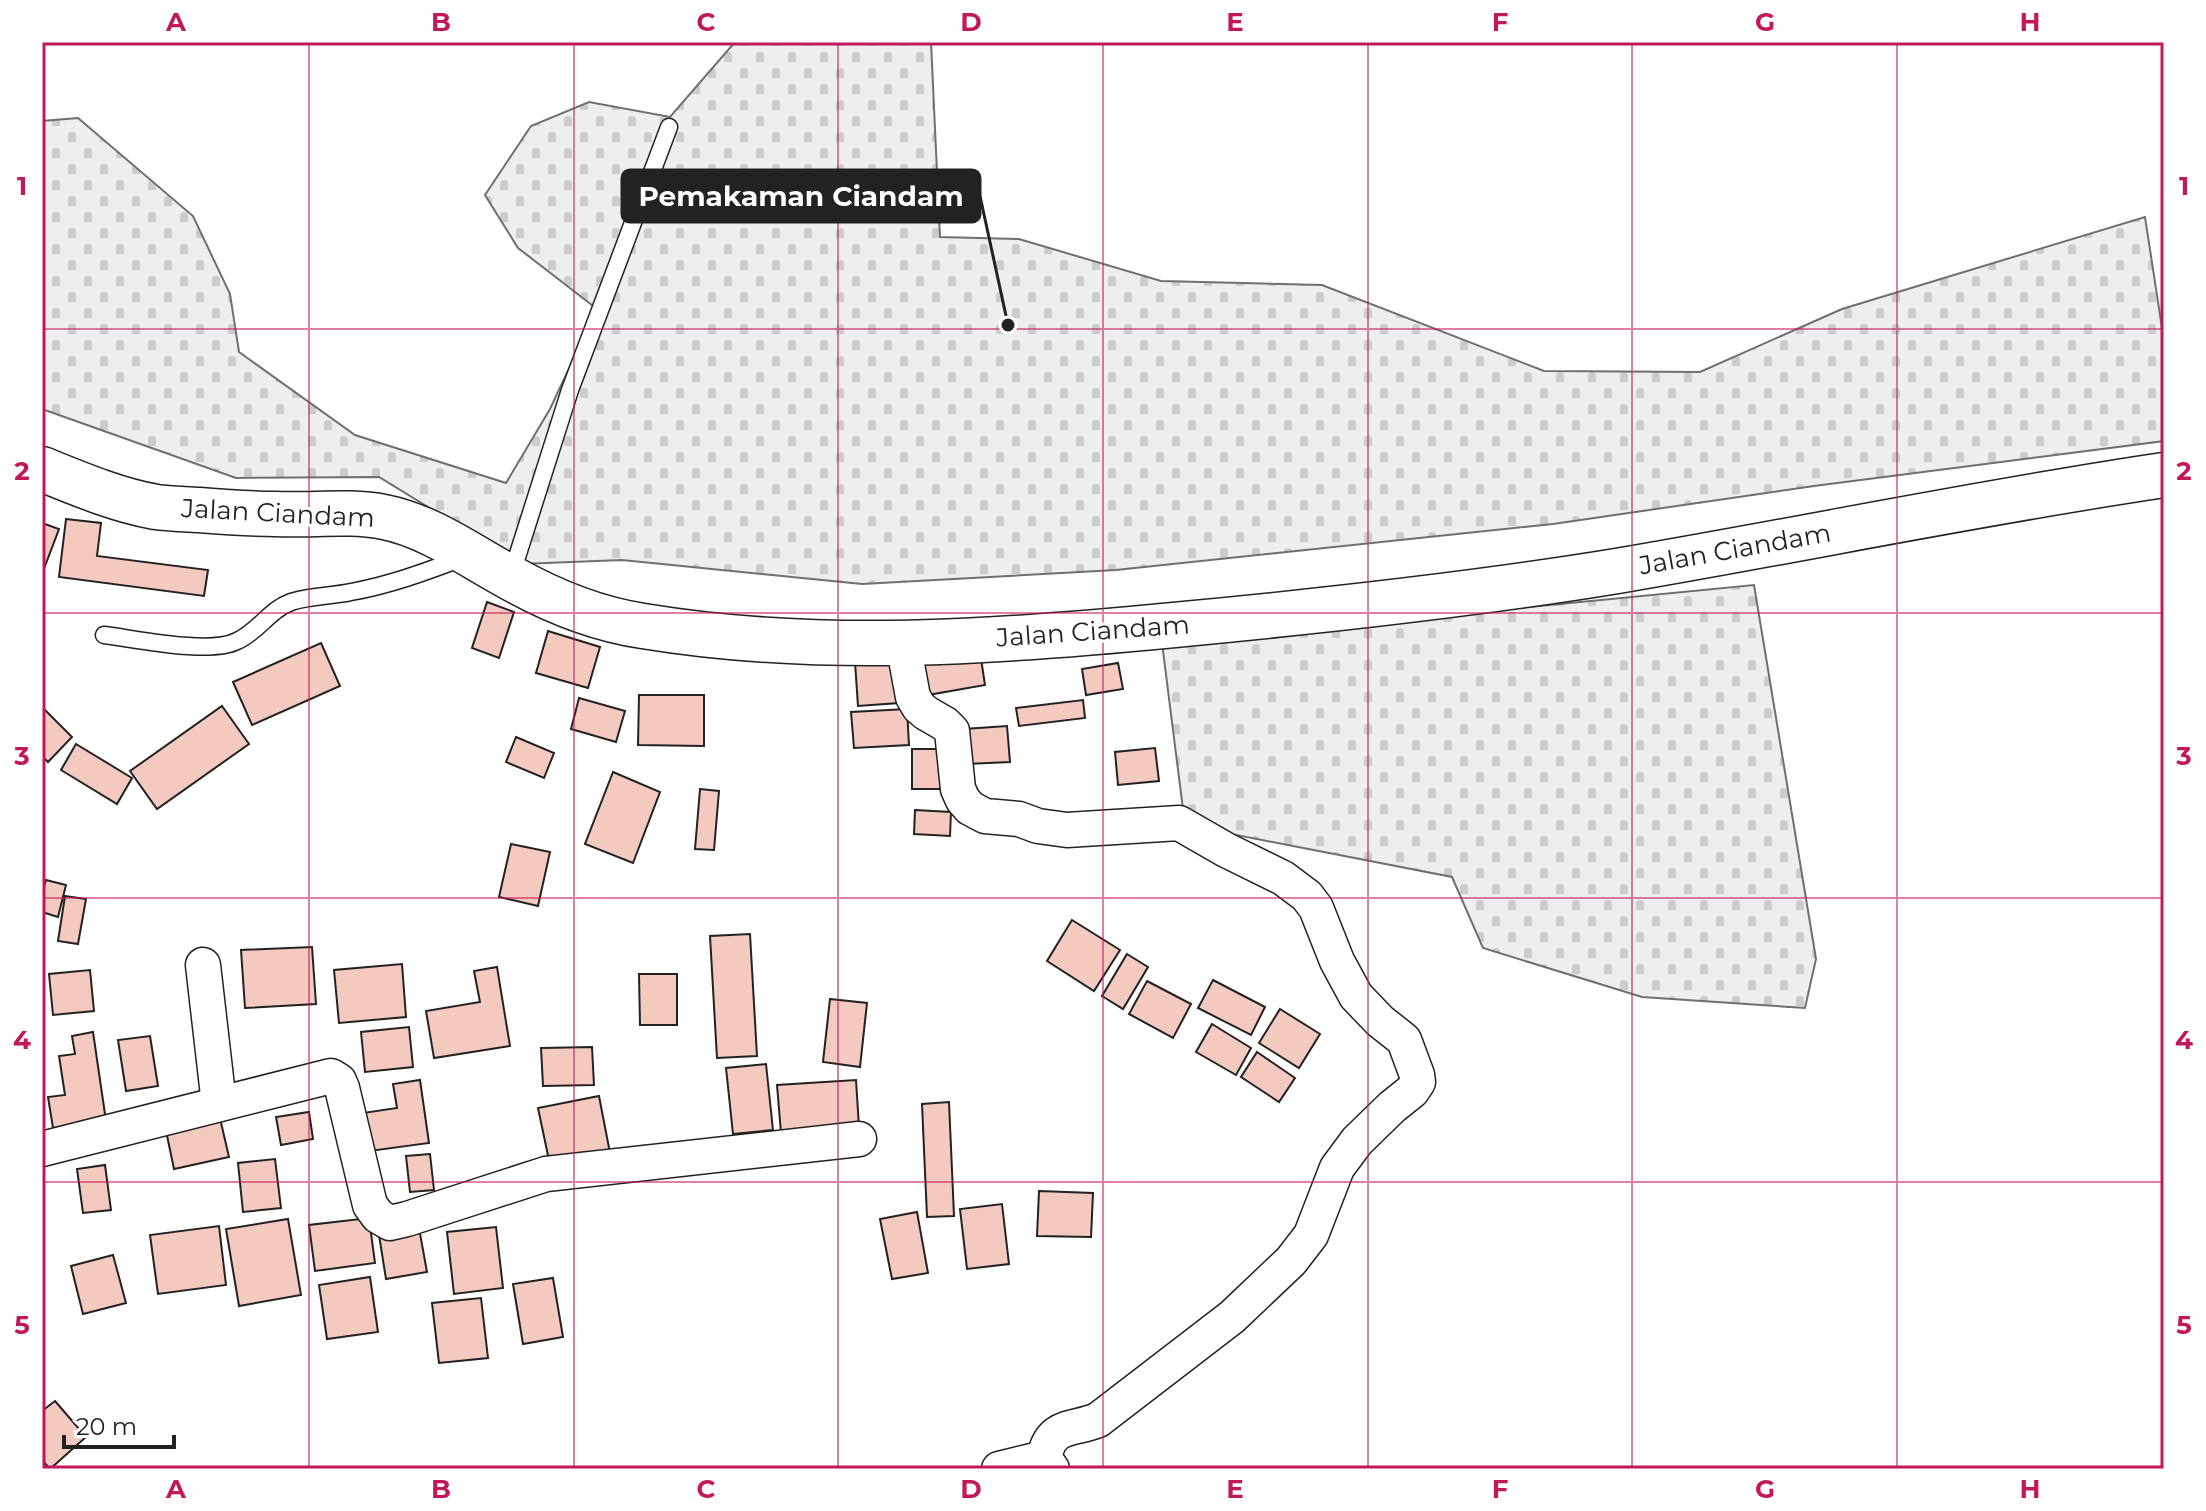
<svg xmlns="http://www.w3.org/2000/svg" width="2206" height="1511" viewBox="0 0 2206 1511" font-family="Montserrat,sans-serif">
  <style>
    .cemetery { fill: url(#cemetery-stones); stroke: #6f6f6f; stroke-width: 2 }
    .building { fill: #f3c9c0; stroke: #222; stroke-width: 2 }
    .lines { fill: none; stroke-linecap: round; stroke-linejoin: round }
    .lane-casing { stroke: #222; stroke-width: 19 }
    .street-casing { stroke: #222; stroke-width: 37 }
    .secondary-casing { stroke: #222; stroke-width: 47 }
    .lane { stroke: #fff; stroke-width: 16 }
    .street { stroke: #fff; stroke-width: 34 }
    .secondary { stroke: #fff; stroke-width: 44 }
    .grid { fill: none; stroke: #c2185b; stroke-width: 2; stroke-opacity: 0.55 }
    .labels { text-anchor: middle; stroke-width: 6; stroke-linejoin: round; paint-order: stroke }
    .street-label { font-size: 26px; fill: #222; stroke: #fff }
    .leader { fill: none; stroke: #222; stroke-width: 3 }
    .callout-dot { fill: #222; stroke: #fff; stroke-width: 3 }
    .callout { fill: #222; stroke: #222; stroke-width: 3 }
    .callout-label { font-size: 28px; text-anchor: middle; font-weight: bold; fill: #fff }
    .neatline { fill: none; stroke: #c2185b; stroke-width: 3 }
    .grid-label { font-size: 26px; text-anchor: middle; font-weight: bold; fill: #c2185b }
  </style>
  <defs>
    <pattern id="cemetery-stones" width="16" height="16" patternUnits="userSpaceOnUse" patternTransform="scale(2)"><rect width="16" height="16" fill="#eee"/><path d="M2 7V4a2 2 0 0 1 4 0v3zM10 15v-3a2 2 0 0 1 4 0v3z" fill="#ccc"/></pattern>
  </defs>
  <rect width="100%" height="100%" fill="#fff"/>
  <g class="cemetery">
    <path d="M735 42H931L940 237 1019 239 1161 281 1322 285 1544 371 1700 372 1842 309 2145 217 2164 341V441L1814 486 1553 524 1116 570 862 584 622 560 521 564 379 477 236 478 42 409V121L78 118 193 216 230 294 239 352 355 435 506 483 550 409 597 309 518 248 485 195 531 126 589 102 670 117Z"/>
    <path d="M1754 585 1816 959 1805 1008 1642 997 1483 948 1452 877 1185 825 1162 643Z"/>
  </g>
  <g class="building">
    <path d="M66 519 101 523 97 556 208 570 204 596 59 577Z"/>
    <path d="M42 523 59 529 42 574Z"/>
    <path d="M487 602 514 612 499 658 472 648Z"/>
    <path d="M548 631 600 647 588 688 536 673Z"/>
    <path d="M321 643 340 686 252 725 233 682Z"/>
    <path d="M980 652 985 685 928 695 922 662Z"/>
    <path d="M895 659 899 703 858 706 855 662Z"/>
    <path d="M1118 663 1123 689 1086 695 1082 669Z"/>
    <path d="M639 695H704V746L638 745Z"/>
    <path d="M579 698 625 711 616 742 571 729Z"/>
    <path d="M1083 700 1085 718 1019 726 1016 708Z"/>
    <path d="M222 706 249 744 157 809 130 771Z"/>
    <path d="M42 707 72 737 48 762 42 756Z"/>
    <path d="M907 709 909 745 854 748 851 712Z"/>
    <path d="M1007 726 1010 762 966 764 964 729Z"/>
    <path d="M516 737 554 753 544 778 506 762Z"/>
    <path d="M76 744 132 778 117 804 61 770Z"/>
    <path d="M1155 748 1159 781 1118 785 1115 752Z"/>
    <rect x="912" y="749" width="31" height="40"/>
    <path d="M613 772 660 792 633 863 585 844Z"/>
    <path d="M700 789 719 791 714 850 695 849Z"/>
    <path d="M915 810 951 812 950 836 914 834Z"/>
    <path d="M511 844 550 852 538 906 499 897Z"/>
    <path d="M46 880 66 885 58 917 42 912V894Z"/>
    <path d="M65 896 86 899 78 944 58 941Z"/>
    <path d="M1072 920 1120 950 1094 991 1047 961Z"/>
    <path d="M750 934 757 1056 717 1058 710 936Z"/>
    <path d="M312 947 316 1004 245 1008 241 950Z"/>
    <path d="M1127 954 1148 967 1123 1009 1102 996Z"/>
    <path d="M402 964 406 1017 339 1023 334 970Z"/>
    <path d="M497 967 510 1046 434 1058 426 1011 480 1002 474 971Z"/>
    <path d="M90 970 94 1011 53 1015 49 974Z"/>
    <path d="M639 974H677V1025H640Z"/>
    <path d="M1213 980 1265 1007 1251 1035 1198 1008Z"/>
    <path d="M1147 981 1191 1004 1173 1038 1129 1014Z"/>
    <path d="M830 999 867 1003 860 1067 823 1062Z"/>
    <path d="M1280 1009 1320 1034 1299 1068 1259 1043Z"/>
    <path d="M1212 1024 1251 1048 1236 1075 1196 1052Z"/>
    <path d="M409 1027 413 1067 365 1072 361 1032Z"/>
    <path d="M93 1032 106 1121 53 1128 48 1097 65 1095 59 1056 75 1054 72 1036Z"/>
    <path d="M150 1036 158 1086 126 1091 118 1040Z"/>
    <path d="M592 1047 594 1085 543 1086 541 1048Z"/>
    <path d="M1257 1052 1295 1078 1279 1102 1241 1077Z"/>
    <path d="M766 1064 773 1130 733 1134 726 1068Z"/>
    <path d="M420 1080 429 1143 370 1151 363 1113 397 1108 393 1084Z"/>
    <path d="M856 1080 859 1127 781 1133 777 1085Z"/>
    <path d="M599 1096 610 1153 550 1165 538 1108Z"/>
    <path d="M949 1102 954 1216 927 1217 922 1104Z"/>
    <path d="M309 1112 313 1139 281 1145 276 1117Z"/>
    <path d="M219 1114 229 1157 174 1169 165 1126Z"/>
    <path d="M430 1154 434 1190 410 1192 406 1156Z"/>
    <path d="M275 1159 281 1208 243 1212 238 1163Z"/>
    <path d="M105 1165 111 1210 83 1213 77 1169Z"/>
    <path d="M1039 1191 1093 1193 1091 1237 1037 1236Z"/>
    <path d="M1002 1204 1009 1264 967 1269 960 1209Z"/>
    <path d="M917 1212 928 1273 892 1279 880 1219Z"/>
    <path d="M369 1218 375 1263 315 1271 309 1225Z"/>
    <path d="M288 1219 301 1295 239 1306 226 1229Z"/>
    <path d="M219 1226 226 1285 158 1294 150 1235Z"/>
    <path d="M496 1227 503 1288 454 1294 447 1232Z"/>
    <path d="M419 1228 427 1272 386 1279 379 1235Z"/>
    <path d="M113 1255 126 1303 83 1314 71 1266Z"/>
    <path d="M370 1277 378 1332 327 1339 319 1285Z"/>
    <path d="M553 1278 563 1337 523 1344 513 1284Z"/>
    <path d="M481 1298 488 1358 439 1363 432 1303Z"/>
    <path d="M55 1401 86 1437 50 1469 42 1460V1411Z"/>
  </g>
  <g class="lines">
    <g class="lane-casing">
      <g id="lane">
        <path d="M511 576 570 390 669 127"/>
        <path d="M104 635C137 639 210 655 237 641 258 632 269 610 291 602 308 596 333 596 351 592 390 585 425 572 462 558"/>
      </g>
    </g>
    <g class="street-casing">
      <g id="street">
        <path d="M903 643 913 697 919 707 926 713 945 724 952 731 958 789 963 800 970 808 985 816 1019 819 1038 826 1067 830 1179 823 1226 850 1283 878 1307 896 1316 908 1337 961 1356 996 1380 1021 1404 1040 1417 1075 1418 1082 1412 1091 1392 1107 1357 1141 1337 1168 1311 1235 1291 1261 1232 1317 1098 1420C1071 1431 1051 1423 1044 1458L1052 1469"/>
        <path d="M203 965 219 1104"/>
        <path d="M42 1149 331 1076 339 1081 342 1088 370 1205 378 1216 390 1223 407 1219 546 1174 859 1139"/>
        <path d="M999 1469 1044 1458"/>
      </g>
    </g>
    <g class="secondary-casing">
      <path id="secondary" d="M42 469C79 484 117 500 156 507 170 509 185 509 199 510 224 512 250 514 275 514 311 516 348 510 384 517 430 526 470 556 511 578 552 601 596 619 643 626 819 655 998 642 1174 625 1322 611 1470 595 1617 571 1800 540 1981 502 2164 475"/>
    </g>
    <use href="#lane" class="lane"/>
    <use href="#street" class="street"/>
    <use href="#secondary" class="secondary"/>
  </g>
  <path class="grid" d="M309 42V1469M574 42V1469M838 42V1469M1103 42V1469M1368 42V1469M1632 42V1469M1897 42V1469M42 329H2164M42 613H2164M42 898H2164M42 1182H2164"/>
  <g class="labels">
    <g class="street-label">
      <text transform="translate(278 513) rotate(3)" y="9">Jalan Ciandam</text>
      <text transform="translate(1735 549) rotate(-10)" y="9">Jalan Ciandam</text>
      <text transform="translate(1093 631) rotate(-4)" y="9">Jalan Ciandam</text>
    </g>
  </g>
  <path class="leader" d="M1008 325L980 196"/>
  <circle class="callout-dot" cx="1008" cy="325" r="8"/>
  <rect class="callout" x="622" y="170" width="358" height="52" rx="8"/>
  <g class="callout-label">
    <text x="801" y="206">Pemakaman Ciandam</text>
  </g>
  <rect width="2206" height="1511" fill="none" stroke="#ffffff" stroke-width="88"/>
  <path d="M64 1435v12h110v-12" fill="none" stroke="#222222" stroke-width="4"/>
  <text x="76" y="1435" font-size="24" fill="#222222" stroke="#ffffff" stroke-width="6" paint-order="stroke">20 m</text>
  <rect x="44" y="44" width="2118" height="1423" class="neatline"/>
  <g class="grid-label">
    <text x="176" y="31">A</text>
    <text x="441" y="31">B</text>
    <text x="706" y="31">C</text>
    <text x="971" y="31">D</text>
    <text x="1235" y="31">E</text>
    <text x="1500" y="31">F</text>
    <text x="1765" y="31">G</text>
    <text x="2030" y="31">H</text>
    <text x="22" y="195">1</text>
    <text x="2184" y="195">1</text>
    <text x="22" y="480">2</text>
    <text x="2184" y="480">2</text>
    <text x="22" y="765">3</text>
    <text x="2184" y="765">3</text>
    <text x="22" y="1049">4</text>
    <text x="2184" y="1049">4</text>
    <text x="22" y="1334">5</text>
    <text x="2184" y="1334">5</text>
    <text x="176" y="1498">A</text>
    <text x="441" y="1498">B</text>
    <text x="706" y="1498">C</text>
    <text x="971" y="1498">D</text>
    <text x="1235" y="1498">E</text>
    <text x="1500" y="1498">F</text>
    <text x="1765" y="1498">G</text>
    <text x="2030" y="1498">H</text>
  </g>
</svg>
